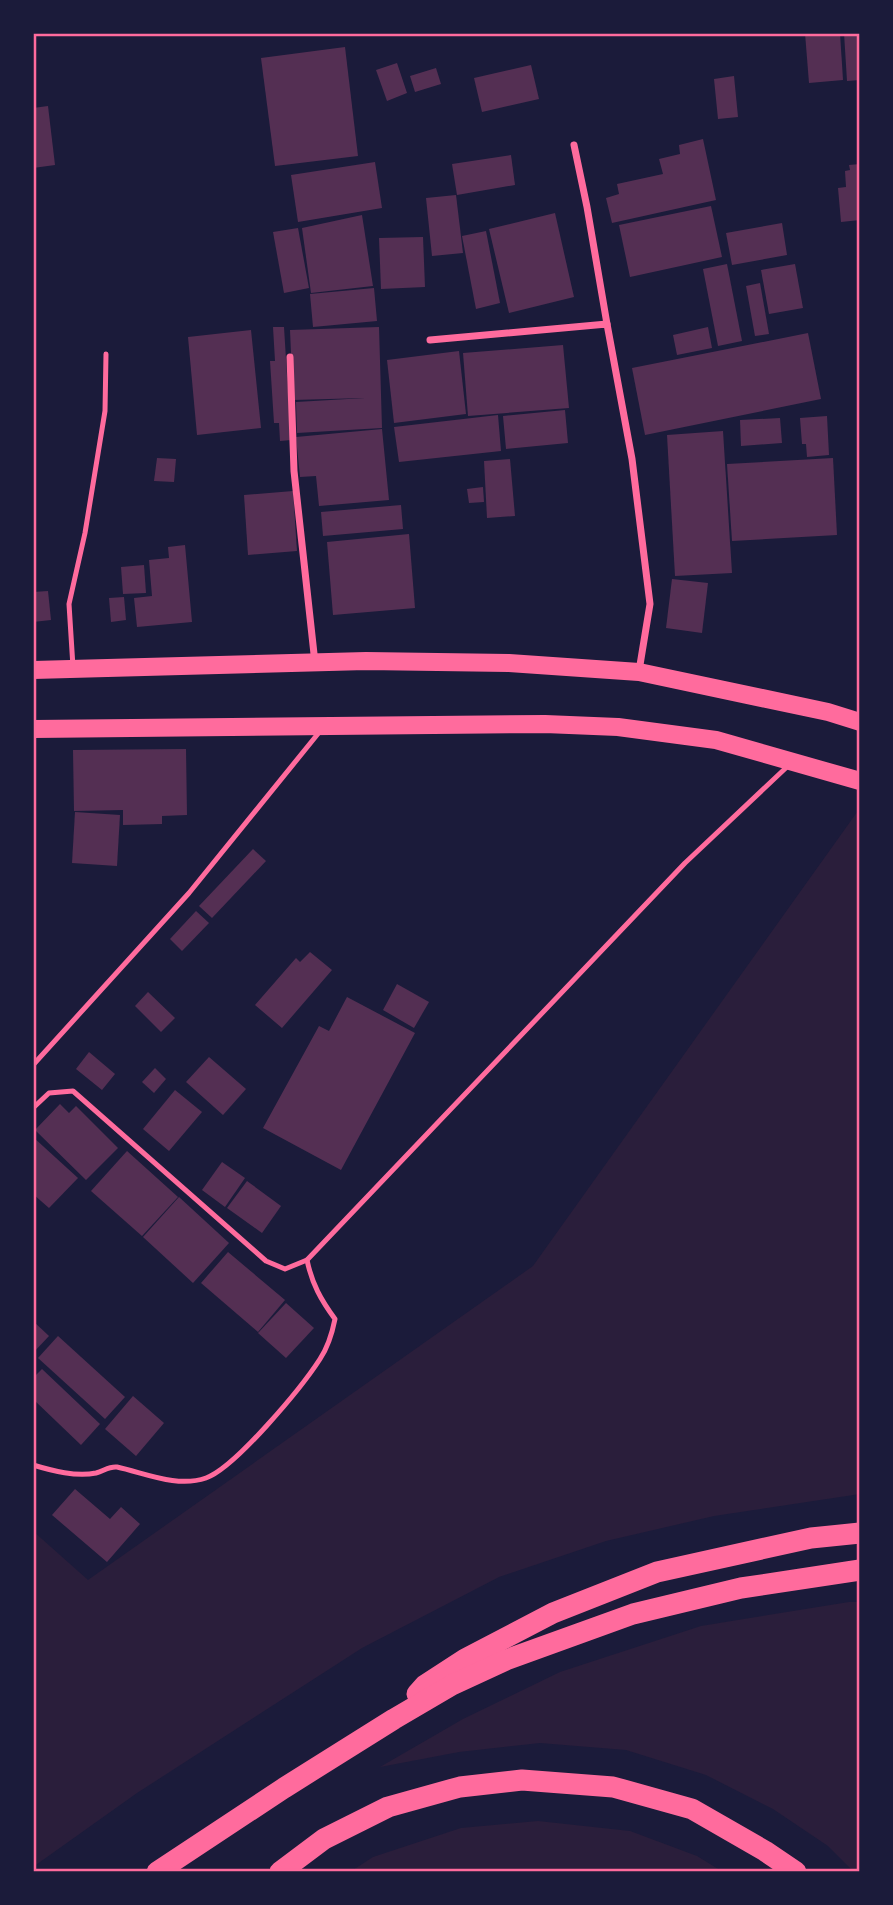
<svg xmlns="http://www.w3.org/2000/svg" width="893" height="1905" viewBox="0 0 893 1905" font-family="'Open Sans',sans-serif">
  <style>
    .green { fill: #2a1e3b }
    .building { fill: #542f53 }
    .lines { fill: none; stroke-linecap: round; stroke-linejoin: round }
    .service { stroke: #ff6b9d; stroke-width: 5 }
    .minor { stroke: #ff6b9d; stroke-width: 7 }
    .primary { stroke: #ff6b9d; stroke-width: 18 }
    .motorway { stroke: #ff6b9d; stroke-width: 21 }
    .neatline { fill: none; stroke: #ff6b9d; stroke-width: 2.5 }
  </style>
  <rect width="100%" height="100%" fill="#1b1b3a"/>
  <g class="green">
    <path d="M860 808V1494L714 1516 606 1541 499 1577 362 1648 137 1793 33 1867V1531L88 1580 533 1266Z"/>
    <path d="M849 1602H860V1872H854L828 1846 773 1809 706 1775 626 1750 540 1743 459 1752 380 1767 463 1719 560 1672 701 1626Z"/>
    <path d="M538 1821 630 1831 697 1856 723 1872H350L373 1857 461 1828Z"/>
  </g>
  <g class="building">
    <path d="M805 33H840L843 80 809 83Z"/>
    <path d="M844 33H860V80L847 81Z"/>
    <path d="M345 47 358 156 275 166 261 58Z"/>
    <path d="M397 63 407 93 387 101 376 70Z"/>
    <path d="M531 65 539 99 482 112 474 78Z"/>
    <path d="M436 68 441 84 415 92 410 76Z"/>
    <path d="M734 76 738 117 718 119 714 79Z"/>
    <path d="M48 106 55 165 33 168V108Z"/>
    <path d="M703 139 716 200 612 223 606 198 619 194 617 184 663 174 659 159 680 154 679 145Z"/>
    <path d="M511 155 515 185 457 195 452 164Z"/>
    <path d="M375 162 382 208 298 222 291 175Z"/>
    <path d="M860 164V220L841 222 838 188 846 187 845 171 850 170 849 165Z"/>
    <path d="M456 195 463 253 432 256 426 198Z"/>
    <path d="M711 206 722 257 630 277 619 225Z"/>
    <path d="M555 213 574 297 509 313 489 229Z"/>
    <path d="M362 215 373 286 311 293 302 228Z"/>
    <path d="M782 223 787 255 732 265 726 233Z"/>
    <path d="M298 228 309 288 284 293 273 232Z"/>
    <path d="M486 231 500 303 476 309 462 236Z"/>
    <path d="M423 237 425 287 381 289 379 238Z"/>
    <path d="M727 264 742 341 718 346 703 269Z"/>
    <path d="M795 264 803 308 769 314 761 270Z"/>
    <path d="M760 283 769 334 755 336 746 286Z"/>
    <path d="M374 288 377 321 313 327 310 294Z"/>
    <path d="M273 327H284L291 440 280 441 279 423H274L270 361H275Z"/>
    <path d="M379 327 382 428 297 433 296 402 365 398 293 400 290 330Z"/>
    <path d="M708 327 712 348 677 355 673 335Z"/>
    <path d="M251 330 261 428 197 435 188 337Z"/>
    <path d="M808 333 821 399 645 435 632 368Z"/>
    <path d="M563 345 569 408 468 416 463 353Z"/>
    <path d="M459 351 466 414 394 423 387 360Z"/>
    <path d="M565 410 568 443 506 449 503 416Z"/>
    <path d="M498 415 501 451 399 462 394 427Z"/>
    <path d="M827 416 829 455 807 457 806 444H802L800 418Z"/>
    <path d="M780 418 782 443 741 446 740 420Z"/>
    <path d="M382 429 389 500 319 506 316 476 300 477 296 437Z"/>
    <path d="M723 431 732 573 675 576 667 435Z"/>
    <path d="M157 458 176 459 174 482 154 481Z"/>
    <path d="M833 458 837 535 732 541 727 464Z"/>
    <path d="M510 459 515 516 487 518 484 461Z"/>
    <path d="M483 487 484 502 469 503 467 489Z"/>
    <path d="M293 491 297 551 248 555 244 495Z"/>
    <path d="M401 505 403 529 323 536 321 512Z"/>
    <path d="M409 534 415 608 333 615 327 542Z"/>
    <path d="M185 545 192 622 137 627 134 598 152 596 149 560 169 558 168 547Z"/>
    <path d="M144 565 146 593 123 594 121 567Z"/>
    <path d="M672 579 708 583 702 633 666 628Z"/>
    <path d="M48 591 51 620 33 622V592Z"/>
    <path d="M124 597 126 620 111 622 109 598Z"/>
    <path d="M186 749 187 815 162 816V824L123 825V810L74 811 73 750Z"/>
    <path d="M75 812 120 815 117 866 72 863Z"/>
    <path d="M253 849 266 861 212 918 199 906Z"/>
    <path d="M196 911 209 923 182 951 170 939Z"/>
    <path d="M310 952 332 970 282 1028 255 1005 296 958 300 962Z"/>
    <path d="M397 984 429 1002 414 1028 383 1010Z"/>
    <path d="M148 992 175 1018 161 1032 135 1006Z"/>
    <path d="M347 997 415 1033 341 1170 263 1128 319 1026 329 1031Z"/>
    <path d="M89 1052 115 1074 102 1090 76 1069Z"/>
    <path d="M209 1057 246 1089 223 1115 186 1082Z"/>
    <path d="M155 1068 166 1079 154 1093 142 1082Z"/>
    <path d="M175 1090 202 1112 169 1151 143 1129Z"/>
    <path d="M60 1104 69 1113 76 1106 118 1148 86 1180 35 1130Z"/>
    <path d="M33 1137 78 1178 49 1208 33 1194Z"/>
    <path d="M127 1151 178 1197 142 1236 91 1191Z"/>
    <path d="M222 1162 245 1178 225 1207 202 1190Z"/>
    <path d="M247 1181 281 1206 262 1233 227 1208Z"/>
    <path d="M179 1197 229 1243 193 1283 143 1237Z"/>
    <path d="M228 1252 285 1300 258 1332 201 1283Z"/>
    <path d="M286 1303 314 1328 286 1358 258 1333Z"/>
    <path d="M33 1321 49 1336 33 1353Z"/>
    <path d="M58 1336 125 1397 105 1419 38 1358Z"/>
    <path d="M42 1369 100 1424 81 1445 33 1399V1378Z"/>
    <path d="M133 1396 164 1423 136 1456 105 1429Z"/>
    <path d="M75 1489 110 1519 121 1507 140 1524 107 1562 52 1515Z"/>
  </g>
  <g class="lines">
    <g class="service">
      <path d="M73 667 69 604 85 533 105 411 106 354"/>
      <path d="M33 1065 189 893 321 730"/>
      <path d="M33 1108 49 1093 73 1091 266 1261 285 1269 307 1260 685 863 790 764"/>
      <path d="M33 1465C53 1471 76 1477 96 1473 104 1471 109 1466 117 1467 145 1473 177 1488 206 1478 235 1468 302 1387 320 1359 328 1347 332 1334 335 1319 321 1300 312 1284 307 1260"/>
    </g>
    <g class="minor">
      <path d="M574 145 587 207 607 324"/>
      <path d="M430 340 607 324 632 459 650 604 639 671"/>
      <path d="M290 357 294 471 315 663"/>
    </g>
    <g class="primary">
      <path d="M33 670 366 661 509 663 639 672 828 712 860 722"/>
      <path d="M33 729 545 724 618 727 716 740 860 781"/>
    </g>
    <g class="motorway">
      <path d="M417 1694 425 1685 465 1659 553 1613 657 1572 811 1538 860 1533"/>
      <path d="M157 1872 284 1788 394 1719 452 1685 506 1660 633 1614 741 1588 860 1570"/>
      <path d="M280 1872 324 1839 388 1807 460 1787 522 1780 613 1787 692 1809 765 1851 796 1872"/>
    </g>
  </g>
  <rect width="893" height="1905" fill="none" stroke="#1b1b3a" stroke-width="70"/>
  <rect x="35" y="35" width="823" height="1835" class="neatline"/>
</svg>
